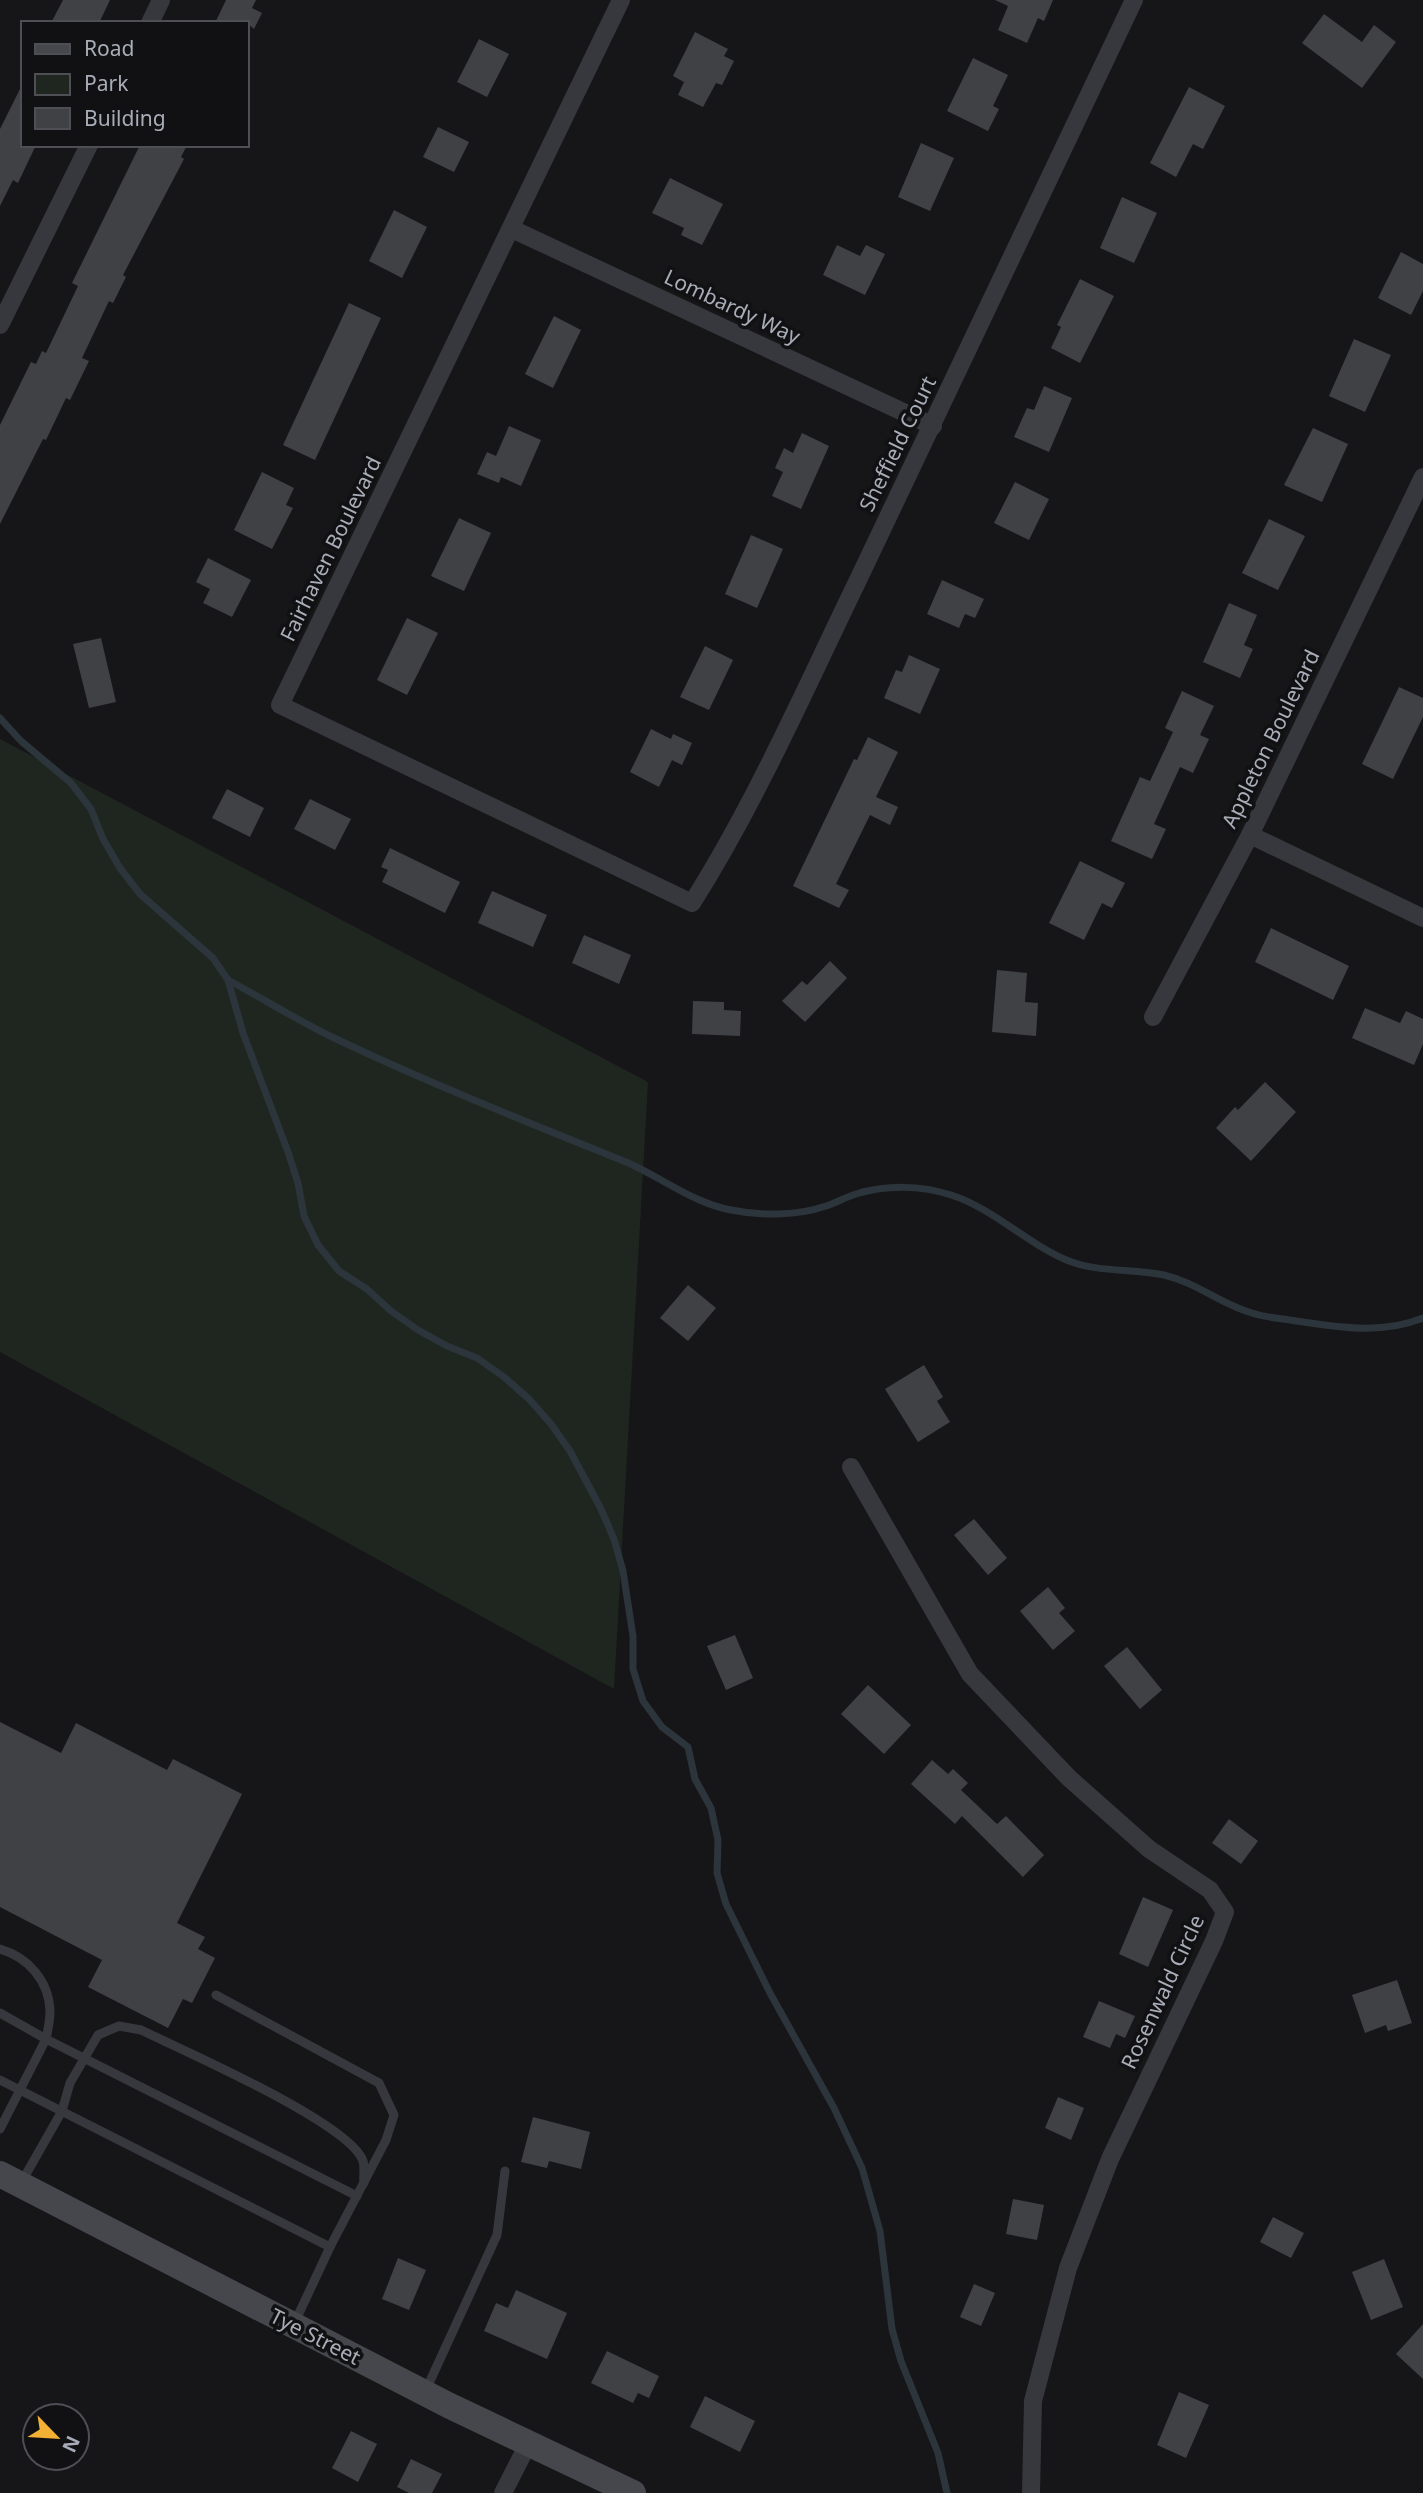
<svg xmlns="http://www.w3.org/2000/svg" width="1423" height="2493" viewBox="0 0 1423 2493" font-family="'Noto Sans',sans-serif">
  <style>
    .green { fill: #1e261f }
    .lines { fill: none; stroke-linecap: round; stroke-linejoin: round }
    .stream { stroke: #2c353c; stroke-width: 7 }
    .building { fill: #404145 }
    .lane { stroke: #37383d; stroke-width: 9 }
    .street { stroke: #37383d; stroke-width: 18 }
    .secondary { stroke: #45474d; stroke-width: 26 }
    .labels { text-anchor: middle; stroke-width: 7; stroke-linejoin: round; paint-order: stroke }
    .street-label { font-size: 21px; fill: #a8adb8; stroke: #111113 }
  </style>
  <rect width="100%" height="100%" fill="#161618"/>
  <path class="green" d="M0 739 648 1082 614 1689 0 1352Z"/>
  <g class="lines">
    <g class="stream">
      <path d="M0 718 21 741 71 783 91 809 103 839 120 868 140 894 213 958 228 980 243 1033 288 1152 298 1183 304 1216 318 1245 339 1271 367 1289 391 1311 418 1330 447 1346 477 1358 504 1377 529 1399 551 1424 570 1451 601 1509 614 1539 623 1571 633 1636V1669L643 1701 662 1727 688 1747 695 1779 711 1808 718 1840 717 1873 726 1904 770 1993 834 2108 862 2168 880 2231 892 2329 901 2361 938 2453 947 2493"/>
      <path d="M228 980C262 998 295 1019 330 1036 426 1082 527 1122 626 1162 661 1177 693 1203 731 1210 761 1216 797 1216 826 1206 836 1203 846 1197 856 1194 886 1185 921 1185 951 1195 993 1208 1030 1246 1069 1261 1100 1273 1132 1268 1164 1275 1198 1283 1220 1304 1252 1313 1266 1318 1282 1318 1296 1321 1339 1327 1381 1335 1423 1318"/>
    </g>
  </g>
  <g class="building">
    <path d="M63 0H110L99 23H51Z"/>
    <path d="M226 0H256L252 8 262 13 254 29 247 23H215Z"/>
    <path d="M995 0H1053L1044 21 1038 18 1027 43 998 30 1008 6Z"/>
    <path d="M1324 14 1362 42 1374 25 1396 42 1362 88 1302 43Z"/>
    <path d="M695 32 728 49 724 56 734 61 722 85 716 83 703 107 678 95 684 82 673 76Z"/>
    <path d="M479 39 509 54 487 97 457 82Z"/>
    <path d="M973 58 1008 75 993 106 999 109 988 131 947 111Z"/>
    <path d="M23 83V145H36L18 183 13 180 0 206V129Z"/>
    <path d="M1189 87 1225 106 1203 149 1193 144 1176 177 1150 163Z"/>
    <path d="M438 127 469 142 454 172 423 157Z"/>
    <path d="M921 143 954 158 930 211 898 197Z"/>
    <path d="M140 145H187L181 157 184 159 123 275 126 277 113 303 109 301 82 358 89 361 70 400 66 398 46 440 43 439 0 524V425L31 362 36 364 42 351 46 353 78 286 72 283Z"/>
    <path d="M670 178 723 204 702 245 681 235 684 228 652 213Z"/>
    <path d="M1122 197 1157 213 1134 263 1100 248Z"/>
    <path d="M394 210 427 227 402 278 369 261Z"/>
    <path d="M837 245 860 256 866 245 885 254 865 295 823 275Z"/>
    <path d="M1401 252 1423 264V291L1411 315 1378 298Z"/>
    <path d="M1080 279 1114 296 1080 363 1051 348 1061 327 1057 325Z"/>
    <path d="M349 303 381 318 315 460 283 445Z"/>
    <path d="M554 316 581 330 553 388 525 374Z"/>
    <path d="M1354 339 1391 355 1365 412 1329 396Z"/>
    <path d="M1044 386 1072 398 1049 452 1014 437 1027 408 1034 410Z"/>
    <path d="M509 426 541 440 521 486 501 477 499 483 477 474 487 452 496 456Z"/>
    <path d="M1313 428 1348 444 1322 502 1284 485Z"/>
    <path d="M802 433 829 446 801 509 772 496 783 472 775 468 784 448 793 453Z"/>
    <path d="M262 472 294 488 286 505 293 508 272 549 234 530Z"/>
    <path d="M1015 482 1049 499 1029 540 994 523Z"/>
    <path d="M459 518 491 533 464 591 431 576Z"/>
    <path d="M1269 519 1305 536 1278 590 1242 573Z"/>
    <path d="M751 535 783 549 757 608 725 594Z"/>
    <path d="M208 558 251 580 232 617 203 603 210 589 196 582Z"/>
    <path d="M942 580 984 599 975 618 965 614 959 628 927 614Z"/>
    <path d="M1229 603 1257 615 1244 645 1253 649 1240 678 1203 662Z"/>
    <path d="M407 618 438 633 407 695 377 680Z"/>
    <path d="M101 638 116 702 89 708 73 644Z"/>
    <path d="M705 646 733 660 709 710 680 697Z"/>
    <path d="M909 655 940 669 920 714 884 698 896 670 902 672Z"/>
    <path d="M1399 687 1423 698V717L1393 779 1362 764Z"/>
    <path d="M1182 691 1214 706 1200 735 1209 739 1193 773 1180 767 1154 824 1166 829 1152 859 1111 841 1140 777 1150 781 1173 732 1165 728Z"/>
    <path d="M651 729 671 739 673 734 692 743 682 765 672 760 659 787 630 772Z"/>
    <path d="M868 737 898 752 876 797 898 807 890 825 870 815 836 884 849 890 839 908 793 886 854 759 857 760Z"/>
    <path d="M227 789 264 808 250 837 212 818Z"/>
    <path d="M310 799 351 819 335 850 294 829Z"/>
    <path d="M390 848 460 882 445 913 382 882 388 870 381 867Z"/>
    <path d="M1080 861 1125 883 1112 908 1102 903 1084 940 1049 923Z"/>
    <path d="M492 891 547 915 533 947 478 923Z"/>
    <path d="M1271 928 1349 966 1333 1000 1255 962Z"/>
    <path d="M584 935 631 955 619 984 572 963Z"/>
    <path d="M830 961 847 978 805 1022 782 1001 802 981 807 985Z"/>
    <path d="M997 970 1027 973 1025 1002 1038 1003 1036 1036 992 1032Z"/>
    <path d="M693 1001 724 1002V1010L741 1011 740 1036 692 1034Z"/>
    <path d="M1365 1008 1400 1023 1406 1011 1423 1019V1044L1414 1065 1352 1038Z"/>
    <path d="M1265 1082 1296 1112 1251 1161 1216 1128 1235 1107 1238 1110Z"/>
    <path d="M688 1285 716 1308 688 1341 660 1318Z"/>
    <path d="M924 1365 943 1397 937 1401 950 1422 918 1442 885 1389Z"/>
    <path d="M974 1519 1007 1558 988 1575 954 1535Z"/>
    <path d="M1048 1587 1065 1608 1059 1613 1075 1631 1053 1650 1020 1611Z"/>
    <path d="M735 1635 753 1678 726 1690 707 1646Z"/>
    <path d="M1127 1647 1162 1690 1140 1709 1104 1666Z"/>
    <path d="M868 1685 911 1725 884 1754 841 1714Z"/>
    <path d="M0 1722 61 1753 76 1723 167 1770 173 1759 242 1794 177 1923 205 1937 198 1949 215 1958 192 2003 183 1999 168 2028 88 1987 102 1960 0 1907Z"/>
    <path d="M932 1760 948 1774 953 1769 968 1783 961 1790 997 1824 1006 1816 1044 1855 1023 1877 962 1816 955 1824 911 1784Z"/>
    <path d="M1229 1819 1258 1841 1241 1864 1212 1843Z"/>
    <path d="M1143 1897 1173 1910 1148 1967 1119 1954Z"/>
    <path d="M1397 1980 1412 2023 1388 2031 1386 2025 1365 2033 1352 1995Z"/>
    <path d="M1099 2001 1135 2016 1125 2038 1116 2034 1110 2048 1083 2037Z"/>
    <path d="M1058 2097 1084 2108 1071 2140 1045 2128Z"/>
    <path d="M533 2117 590 2132 581 2169 549 2161 547 2168 521 2162Z"/>
    <path d="M1013 2199 1044 2205 1037 2240 1006 2234Z"/>
    <path d="M1273 2217 1304 2233 1291 2258 1260 2242Z"/>
    <path d="M398 2258 426 2270 409 2310 382 2299Z"/>
    <path d="M1384 2259 1403 2307 1371 2320 1352 2272Z"/>
    <path d="M974 2284 995 2293 981 2326 960 2317Z"/>
    <path d="M516 2290 567 2313 547 2359 484 2331 496 2303 508 2308Z"/>
    <path d="M1423 2324V2379L1396 2354Z"/>
    <path d="M607 2351 659 2376 649 2398 638 2393 633 2403 591 2383Z"/>
    <path d="M1179 2392 1209 2405 1186 2458 1157 2445Z"/>
    <path d="M705 2396 755 2421 740 2452 690 2427Z"/>
    <path d="M351 2431 377 2444 358 2482 332 2468Z"/>
    <path d="M411 2459 442 2474 432 2493H409L397 2487Z"/>
  </g>
  <g class="lines">
    <g class="lane">
      <path d="M0 1949C28 1957 49 1981 50 2011 50 2020 48 2030 46 2039L357 2196"/>
      <path d="M216 1995 379 2083 394 2115 386 2140 330 2247 294 2324"/>
      <path d="M0 2013 46 2039 0 2129"/>
      <path d="M0 2080 330 2247"/>
      <path d="M21 2183 62 2111 70 2083 98 2035 119 2026 141 2030C182 2050 350 2123 363 2161 365 2167 363 2177 364 2183"/>
      <path d="M425 2392 497 2235 505 2171"/>
    </g>
    <g class="street">
      <path d="M621 0 280 705 692 903C757 800 806 687 859 578 952 386 1043 193 1134 0"/>
      <path d="M150 23 161 0"/>
      <path d="M512 229 933 426"/>
      <path d="M0 325 89 145"/>
      <path d="M1250 835 1423 918"/>
      <path d="M1153 1017 1250 835 1423 477"/>
      <path d="M851 1467 970 1674 1069 1778 1149 1849 1210 1890 1225 1912 1214 1941 1110 2159 1068 2268 1033 2401 1031 2493"/>
      <path d="M503 2493 529 2442"/>
    </g>
    <path class="secondary" d="M0 2174 448 2405 633 2493"/>
  </g>
  <g class="labels">
    <g class="street-label">
      <text transform="translate(732 307) rotate(25)" y="7">Lombardy Way</text>
      <text transform="translate(898 444) rotate(-64)" y="7">Sheffield Court</text>
      <text transform="translate(331 549) rotate(-64)" y="7">Fairhaven Boulevard</text>
      <text transform="translate(1271 739) rotate(-64)" y="7">Appleton Boulevard</text>
      <text transform="translate(1163 1992) rotate(-65)" y="7">Rosenwald Circle</text>
      <text transform="translate(315 2337) rotate(27)" y="7">Tye Street</text>
    </g>
  </g>
  <rect x="21" y="21" width="228" height="126" fill="#111113" stroke="#4d4f55" stroke-width="2"/>
  <rect x="35" y="44" width="35" height="10" fill="#45474d" stroke="#4d4f55" stroke-width="2"/>
  <text x="84" y="56" font-size="21" fill="#a8adb8">Road</text>
  <rect x="35" y="74" width="35" height="21" fill="#1e261f" stroke="#4d4f55" stroke-width="2"/>
  <text x="84" y="91" font-size="21" fill="#a8adb8">Park</text>
  <rect x="35" y="108" width="35" height="21" fill="#404145" stroke="#4d4f55" stroke-width="2"/>
  <text x="84" y="126" font-size="21" fill="#a8adb8">Building</text>
  <g transform="translate(56 2437) rotate(115)"><circle r="33" fill="#111113" stroke="#4d4f55" stroke-width="2"/>
  <path d="M0-5L12 26L0 18L-12 26Z" fill="#f2b134"/>
  <text y="-10" font-size="19" font-weight="bold" text-anchor="middle" fill="#a8adb8">N</text>
  </g>
</svg>
